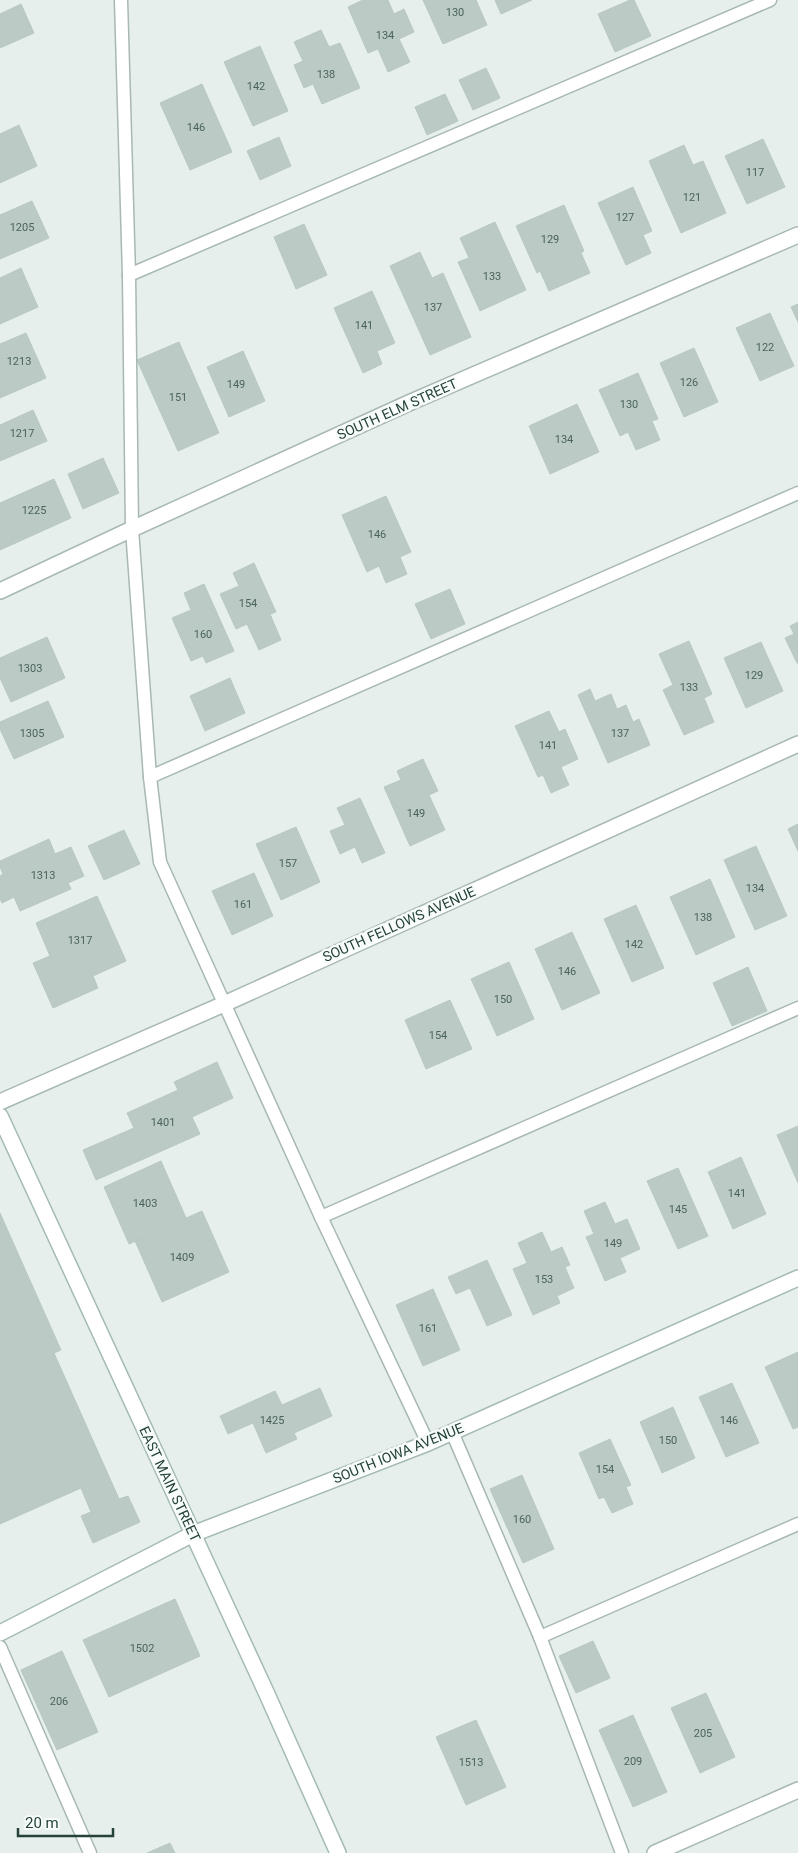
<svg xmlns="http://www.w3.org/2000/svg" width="798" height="1853" viewBox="0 0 798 1853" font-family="Roboto,sans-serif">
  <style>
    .building { fill: #bbcac4; stroke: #b8c9c2 }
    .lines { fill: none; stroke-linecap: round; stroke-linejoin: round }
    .lane-casing { stroke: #a8b8b2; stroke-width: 15 }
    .street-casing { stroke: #a8b8b2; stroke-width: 18 }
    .secondary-casing { stroke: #a4bbb3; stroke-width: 18 }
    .lane { stroke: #fff; stroke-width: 12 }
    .street { stroke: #fff; stroke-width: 15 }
    .secondary { stroke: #fff; stroke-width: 15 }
    .labels { text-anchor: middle; stroke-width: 5; stroke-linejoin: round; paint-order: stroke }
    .number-label { font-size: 11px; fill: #4a645c }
    .street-label { font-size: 14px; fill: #24423a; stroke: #f7fbf9 }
  </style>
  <rect width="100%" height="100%" fill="#e6efeb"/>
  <g class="building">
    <path d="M363 0H388L394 14 404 9 414 32 399 39 410 62 388 72 378 49 368 53 348 7Z"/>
    <path d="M423 0H476L487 25 443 44Z"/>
    <path d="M495 0H532L501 14Z"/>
    <path d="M630 0H634L651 36 615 52 598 14Z"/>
    <path d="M21 4 34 33 0 48V14Z"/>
    <path d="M321 30 329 47 340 43 360 88 322 104 313 84 304 88 294 65 303 61 294 42Z"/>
    <path d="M260 46 288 111 253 126 224 62Z"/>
    <path d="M486 68 500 98 473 110 459 80Z"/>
    <path d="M202 84 232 152 190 170 160 103Z"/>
    <path d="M445 94 458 121 427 135 415 107Z"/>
    <path d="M19 125 37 166 0 183V134Z"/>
    <path d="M279 137 291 166 260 180 247 151Z"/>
    <path d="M763 139 785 187 747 204 725 156Z"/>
    <path d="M684 145 693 165 703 161 726 213 681 233 649 161Z"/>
    <path d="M633 187 652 231 643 235 651 253 626 265 598 203Z"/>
    <path d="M32 201 49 238 0 259V215Z"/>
    <path d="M564 205 584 251 581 253 590 273 549 291 540 271 537 273 516 226Z"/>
    <path d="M495 222 526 290 480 311 458 262 469 258 460 238Z"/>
    <path d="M304 224 327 275 296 289 274 237Z"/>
    <path d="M420 252 432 278 443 273 471 337 430 355 390 266Z"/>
    <path d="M21 268 38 307 0 324V278Z"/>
    <path d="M372 291 395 343 377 351 382 364 363 373 334 308Z"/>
    <path d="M798 304V322L791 307Z"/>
    <path d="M770 313 794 366 760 381 736 328Z"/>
    <path d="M26 333 46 378 0 398V344Z"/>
    <path d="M179 342 219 433 178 451 137 360Z"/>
    <path d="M694 348 718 402 684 417 660 363Z"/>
    <path d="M243 351 265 401 229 417 207 367Z"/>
    <path d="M638 373 658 419 652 421 660 440 636 450 628 432 620 436 599 390Z"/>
    <path d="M577 404 599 452 550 474 529 426Z"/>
    <path d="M33 410 47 441 0 461V425Z"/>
    <path d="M103 458 119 493 83 509 68 474Z"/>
    <path d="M54 479 71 518 0 550V503Z"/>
    <path d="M386 496 411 552 400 557 407 574 386 583 379 566 367 572 342 515Z"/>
    <path d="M254 563 276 612 270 614 281 640 259 650 247 624 236 629 220 594 239 586 233 573Z"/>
    <path d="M204 584 234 651 206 663 203 656 191 661 172 618 191 610 184 593Z"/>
    <path d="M450 589 465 624 431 639 415 604Z"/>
    <path d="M798 622V663H797L785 638 794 634 790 626Z"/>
    <path d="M47 637 65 678 11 702 0 678V658Z"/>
    <path d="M689 641 712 694 704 698 714 722 684 735 663 690 673 685 659 654Z"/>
    <path d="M761 642 783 691 746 708 724 658Z"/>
    <path d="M230 678 245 713 205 731 190 696Z"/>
    <path d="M590 689 595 701 611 694 617 709 626 705 633 722 639 719 650 745 608 763 578 695Z"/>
    <path d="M48 701 64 737 14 759 0 729V722Z"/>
    <path d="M549 711 559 732 565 729 578 759 561 767 569 785 551 793 543 775 538 777 515 726Z"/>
    <path d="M423 759 438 791 429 795 445 830 410 846 384 787 401 780 397 771Z"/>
    <path d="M360 798 385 853 362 863 355 847 340 854 330 831 345 825 337 808Z"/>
    <path d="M798 824V851L788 829Z"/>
    <path d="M296 827 320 882 281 900 256 844Z"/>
    <path d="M124 830 140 864 104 880 88 846Z"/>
    <path d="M49 839 55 854 71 847 84 876 68 883 71 889 20 911 14 897 2 903 0 899V876L3 874 0 867V861Z"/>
    <path d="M756 846 787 916 755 930 724 860Z"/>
    <path d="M254 873 273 916 232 935 212 891Z"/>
    <path d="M710 879 735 937 696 955 670 897Z"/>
    <path d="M97 896 126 961 93 976 98 988 53 1008 33 963 50 956 36 923Z"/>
    <path d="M636 905 664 968 632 982 604 919Z"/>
    <path d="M572 932 600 993 562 1010 535 949Z"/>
    <path d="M509 962 534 1019 497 1036 471 979Z"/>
    <path d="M748 967 767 1011 732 1026 713 983Z"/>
    <path d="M450 1000 472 1049 426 1069 405 1020Z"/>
    <path d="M217 1062 233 1098 192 1117 200 1134 96 1180 83 1150 134 1128 127 1113 178 1090 174 1082Z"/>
    <path d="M798 1126V1183L777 1135Z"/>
    <path d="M741 1157 766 1214 733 1229 708 1172Z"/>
    <path d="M161 1161 186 1218 129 1244 104 1187Z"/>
    <path d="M678 1168 708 1236 678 1249 647 1181Z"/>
    <path d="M605 1202 615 1224 627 1219 640 1249 620 1258 626 1272 605 1281 586 1237 594 1234 584 1211Z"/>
    <path d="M202 1211 229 1272 162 1302 135 1241Z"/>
    <path d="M0 1213 61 1350 54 1353 119 1499 128 1496 140 1522 93 1543 81 1516 91 1512 81 1488 0 1524Z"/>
    <path d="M542 1232 551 1252 562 1247 570 1265 565 1267 574 1288 557 1296 560 1303 533 1315 513 1269 527 1263 518 1243Z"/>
    <path d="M487 1260 512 1315 487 1326 470 1288 456 1294 448 1277Z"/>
    <path d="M433 1289 460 1350 423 1366 396 1305Z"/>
    <path d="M798 1352V1427L793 1429 765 1367Z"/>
    <path d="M732 1383 759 1443 726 1457 699 1397Z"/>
    <path d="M320 1388 332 1416 294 1433 297 1439 266 1453 253 1423 228 1434 220 1416 275 1391 282 1405Z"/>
    <path d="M673 1407 695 1458 662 1473 640 1422Z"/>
    <path d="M610 1439 631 1485 626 1487 633 1504 612 1513 604 1497 599 1499 579 1453Z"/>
    <path d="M522 1475 554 1549 523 1563 490 1489Z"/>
    <path d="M175 1599 200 1656 109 1697 83 1640Z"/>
    <path d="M593 1641 610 1678 576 1693 559 1656Z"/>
    <path d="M62 1651 98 1732 57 1750 21 1670Z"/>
    <path d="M706 1693 735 1757 700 1773 671 1708Z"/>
    <path d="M633 1715 667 1792 633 1807 599 1730Z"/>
    <path d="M476 1720 506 1787 466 1805 436 1737Z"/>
    <path d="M170 1843 175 1853H147Z"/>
  </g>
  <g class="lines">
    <g class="lane-casing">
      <g id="lane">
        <path d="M121 0 129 275 132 529 150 777 160 862 321 1217 428 1443"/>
        <path d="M129 275 770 0"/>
        <path d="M150 777 798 493"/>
        <path d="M321 1217 798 1008"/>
        <path d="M452 1432 540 1637 622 1853"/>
        <path d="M540 1637 798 1524"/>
        <path d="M0 1647 90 1853"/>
      </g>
    </g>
    <g class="street-casing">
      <g id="street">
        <path d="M0 591 132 529 411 402 798 235"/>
        <path d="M0 1102 224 1004 798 744"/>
        <path d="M655 1853 798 1790"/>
      </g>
    </g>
    <g class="secondary-casing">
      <g id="secondary">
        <path d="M0 1116 266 1692 338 1853"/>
        <path d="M0 1633 193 1534 428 1443 798 1278"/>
      </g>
    </g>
    <use href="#lane" class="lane"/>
    <use href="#street" class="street"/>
    <use href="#secondary" class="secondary"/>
  </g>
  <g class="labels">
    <g class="number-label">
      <text x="455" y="16">130</text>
      <text x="385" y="39">134</text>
      <text x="326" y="78">138</text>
      <text x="256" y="90">142</text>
      <text x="196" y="131">146</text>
      <text x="755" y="176">117</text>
      <text x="692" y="201">121</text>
      <text x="625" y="221">127</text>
      <text x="22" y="231">1205</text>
      <text x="550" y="243">129</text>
      <text x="492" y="280">133</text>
      <text x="433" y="311">137</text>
      <text x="364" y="329">141</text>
      <text x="765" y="351">122</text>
      <text x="19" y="365">1213</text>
      <text x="689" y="386">126</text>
      <text x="236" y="388">149</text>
      <text x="178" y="401">151</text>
      <text x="629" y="408">130</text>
      <text x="22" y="437">1217</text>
      <text x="564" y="443">134</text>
      <text x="34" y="514">1225</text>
      <text x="377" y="538">146</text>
      <text x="248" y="607">154</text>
      <text x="203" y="638">160</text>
      <text x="30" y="672">1303</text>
      <text x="754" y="679">129</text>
      <text x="689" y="691">133</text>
      <text x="32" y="737">1305</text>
      <text x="620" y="737">137</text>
      <text x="548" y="749">141</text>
      <text x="416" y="817">149</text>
      <text x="288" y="867">157</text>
      <text x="43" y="879">1313</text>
      <text x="755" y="892">134</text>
      <text x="243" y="908">161</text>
      <text x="703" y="921">138</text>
      <text x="80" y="944">1317</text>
      <text x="634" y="948">142</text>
      <text x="567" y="975">146</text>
      <text x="503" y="1003">150</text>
      <text x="438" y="1039">154</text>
      <text x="163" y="1126">1401</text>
      <text x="737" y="1197">141</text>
      <text x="145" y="1207">1403</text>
      <text x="678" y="1213">145</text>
      <text x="613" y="1247">149</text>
      <text x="182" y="1261">1409</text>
      <text x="544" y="1283">153</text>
      <text x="428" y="1332">161</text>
      <text x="272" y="1424">1425</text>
      <text x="729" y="1424">146</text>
      <text x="668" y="1444">150</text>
      <text x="605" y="1473">154</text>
      <text x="522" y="1523">160</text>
      <text x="142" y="1652">1502</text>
      <text x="59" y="1705">206</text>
      <text x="703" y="1737">205</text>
      <text x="633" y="1765">209</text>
      <text x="471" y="1766">1513</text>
    </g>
    <g class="street-label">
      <text transform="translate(397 409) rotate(-24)" y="5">SOUTH ELM STREET</text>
      <text transform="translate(399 924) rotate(-24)" y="5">SOUTH FELLOWS AVENUE</text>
      <text transform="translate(398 1453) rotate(-22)" y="5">SOUTH IOWA AVENUE</text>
      <text transform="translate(170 1484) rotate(65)" y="5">EAST MAIN STREET</text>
    </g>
  </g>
  <path d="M18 1828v8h95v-8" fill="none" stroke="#24423a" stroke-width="2.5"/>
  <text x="25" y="1828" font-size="15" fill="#24423a" stroke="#f7fbf9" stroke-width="4" paint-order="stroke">20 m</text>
</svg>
